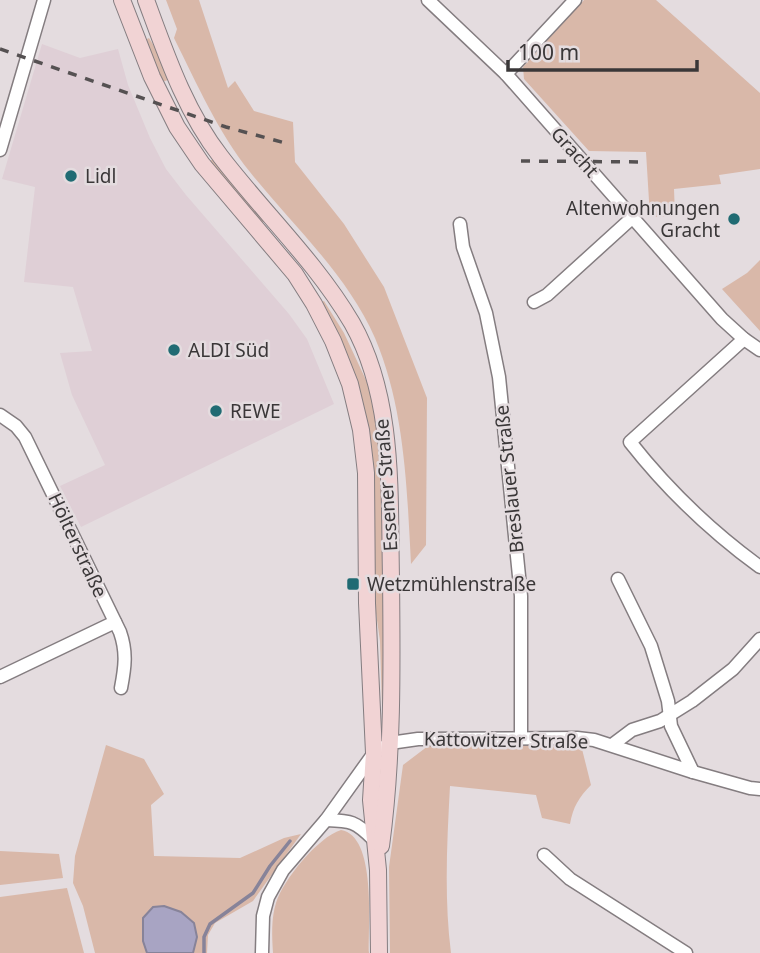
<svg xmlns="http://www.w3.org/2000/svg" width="760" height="953" viewBox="0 0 760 953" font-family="'Noto Sans',sans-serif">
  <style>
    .built { fill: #dfcfd6 }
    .green { fill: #d9b8a9 }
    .water { fill: #a8a4c3; stroke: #878399; stroke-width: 2 }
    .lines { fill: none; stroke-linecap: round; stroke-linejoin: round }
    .stream { stroke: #878399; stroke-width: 3.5 }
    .minor-casing { stroke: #847d80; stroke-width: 15 }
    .secondary-casing { stroke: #847d80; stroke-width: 18 }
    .minor { stroke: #fff; stroke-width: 12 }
    .secondary { stroke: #f1d3d4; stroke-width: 16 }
    .rail { stroke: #555152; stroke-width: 3.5; stroke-dasharray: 9 9; stroke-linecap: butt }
    .poi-dot { fill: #206b73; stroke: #e4dcdf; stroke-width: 2.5 }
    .labels { text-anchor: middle; stroke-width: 5; stroke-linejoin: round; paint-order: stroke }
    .street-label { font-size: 19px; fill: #3a3738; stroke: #e4dcdf }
    .poi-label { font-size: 19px; fill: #3a3738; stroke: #e4dcdf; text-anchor: start }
  </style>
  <rect width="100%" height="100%" fill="#e4dcdf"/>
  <path class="built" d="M42 44 80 58 118 49 128 85 150 138 166 169 186 195 289 314 307 339 334 404 81 527 60 486 105 465 72 395 60 353 92 351 73 287 24 282 35 187 2 179Z"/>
  <g class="green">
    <path d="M166 0H199L228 88 235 81 254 111 293 122 295 162 344 224 384 287 427 398 426 545 411 564C407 489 405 409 375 338 347 274 293 226 250 172 218 132 197 84 174 38L177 29Z"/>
    <path d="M584 0H656L760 93V169L719 175 721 184 674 189 675 216 650 217 646 152 589 151 524 79 523 67Z"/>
    <path d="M149 38 159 54 168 80 162 82 145 40Z"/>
    <path d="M214 158 265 220 261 224 209 162Z"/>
    <path d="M760 260V331L722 289 747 273Z"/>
    <path d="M324 301 344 333 372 393 377 416 382 482 384 707H382L380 641 375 606 374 492 320 303Z"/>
    <path d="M527 744 582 749 591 785C579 797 573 807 570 824L542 818 536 795 450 786C447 842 444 898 451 953H390L389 867 403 765 428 746Z"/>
    <path d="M106 745 144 759 164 794 151 805 154 856 240 858 284 838 301 834 253 901 215 923 208 935 207 953H95L83 906 73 883 75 856Z"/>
    <path d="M341 830C377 836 368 925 369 953H273C272 936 271 919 276 903 283 880 318 837 341 830Z"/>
    <path d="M0 851 59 854 63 878 0 885Z"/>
    <path d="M67 888 84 953H0V897Z"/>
  </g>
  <path class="water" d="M164 906 181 912 194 923 197 937 193 953H147L143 941V918L153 907Z"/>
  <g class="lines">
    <path class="stream" d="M204 953V937L210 924 253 893 270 866 290 841"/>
    <g class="minor-casing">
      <g id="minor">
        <path d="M428 0 506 74 722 319 744 339 760 350"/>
        <path d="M506 74 575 0"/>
        <path d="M0 150 44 0"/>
        <path d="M460 224 463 247 486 313 499 377 521 596V738"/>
        <path d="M534 302 547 295 633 217"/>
        <path d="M744 339 630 442C667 489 712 532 760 567"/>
        <path d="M0 415 16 426 25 437 120 632C127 652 125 667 121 688"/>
        <path d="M618 579 651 646 668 701 671 726 693 772"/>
        <path d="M0 677 115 622"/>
        <path d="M612 745 632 730 660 721 692 701 733 669 760 639"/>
        <path d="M326 820C351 821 355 821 373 839"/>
        <path d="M544 855 570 879 686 953"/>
        <path d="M262 953 263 916 268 897 283 870 326 820 374 753 390 743 418 739 577 738 594 740 693 772 750 788 760 789"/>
      </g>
    </g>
    <g class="secondary-casing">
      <g id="secondary">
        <path d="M122 0 152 77 177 127 202 164 295 274 314 304 333 341 350 384 361 430 366 473 367 603 374 753 371 800 378 870 379 953"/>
        <path d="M146 0C166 54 185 111 221 157 264 213 316 262 352 323 395 399 389 493 391 577 392 667 393 757 381 846"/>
      </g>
    </g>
    <use href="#minor" class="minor"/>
    <use href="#secondary" class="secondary"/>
    <g class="rail">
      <path d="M0 49 226 127 289 144"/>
      <path d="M521 161 646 162"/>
    </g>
  </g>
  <g class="poi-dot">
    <circle cx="71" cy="176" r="7"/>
    <circle cx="734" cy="219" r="7"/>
    <circle cx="174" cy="350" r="7"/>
    <circle cx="216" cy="411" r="7"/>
    <rect x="346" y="577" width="14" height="14" rx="3.5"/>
  </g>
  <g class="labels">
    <g class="street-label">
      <text transform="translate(575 152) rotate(48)" y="7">Gracht</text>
      <text transform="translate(509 479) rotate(-96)" y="7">Breslauer Straße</text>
      <text transform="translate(386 485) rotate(-94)" y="7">Essener Straße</text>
      <text transform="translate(78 545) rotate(65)" y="7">Hölterstraße</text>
      <text transform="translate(506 740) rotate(1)" y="7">Kattowitzer Straße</text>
    </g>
    <g class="poi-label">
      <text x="85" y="183">Lidl</text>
      <text x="720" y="215" text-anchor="end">Altenwohnungen<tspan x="720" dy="22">Gracht</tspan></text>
      <text x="188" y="357">ALDI Süd</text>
      <text x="230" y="418">REWE</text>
      <text x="367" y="591">Wetzmühlenstraße</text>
    </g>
  </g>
  <path d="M508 60v10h189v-10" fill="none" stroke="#3a3738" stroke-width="3.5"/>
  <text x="518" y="60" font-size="21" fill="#3a3738" stroke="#e4dcdf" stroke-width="5" paint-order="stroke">100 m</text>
</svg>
